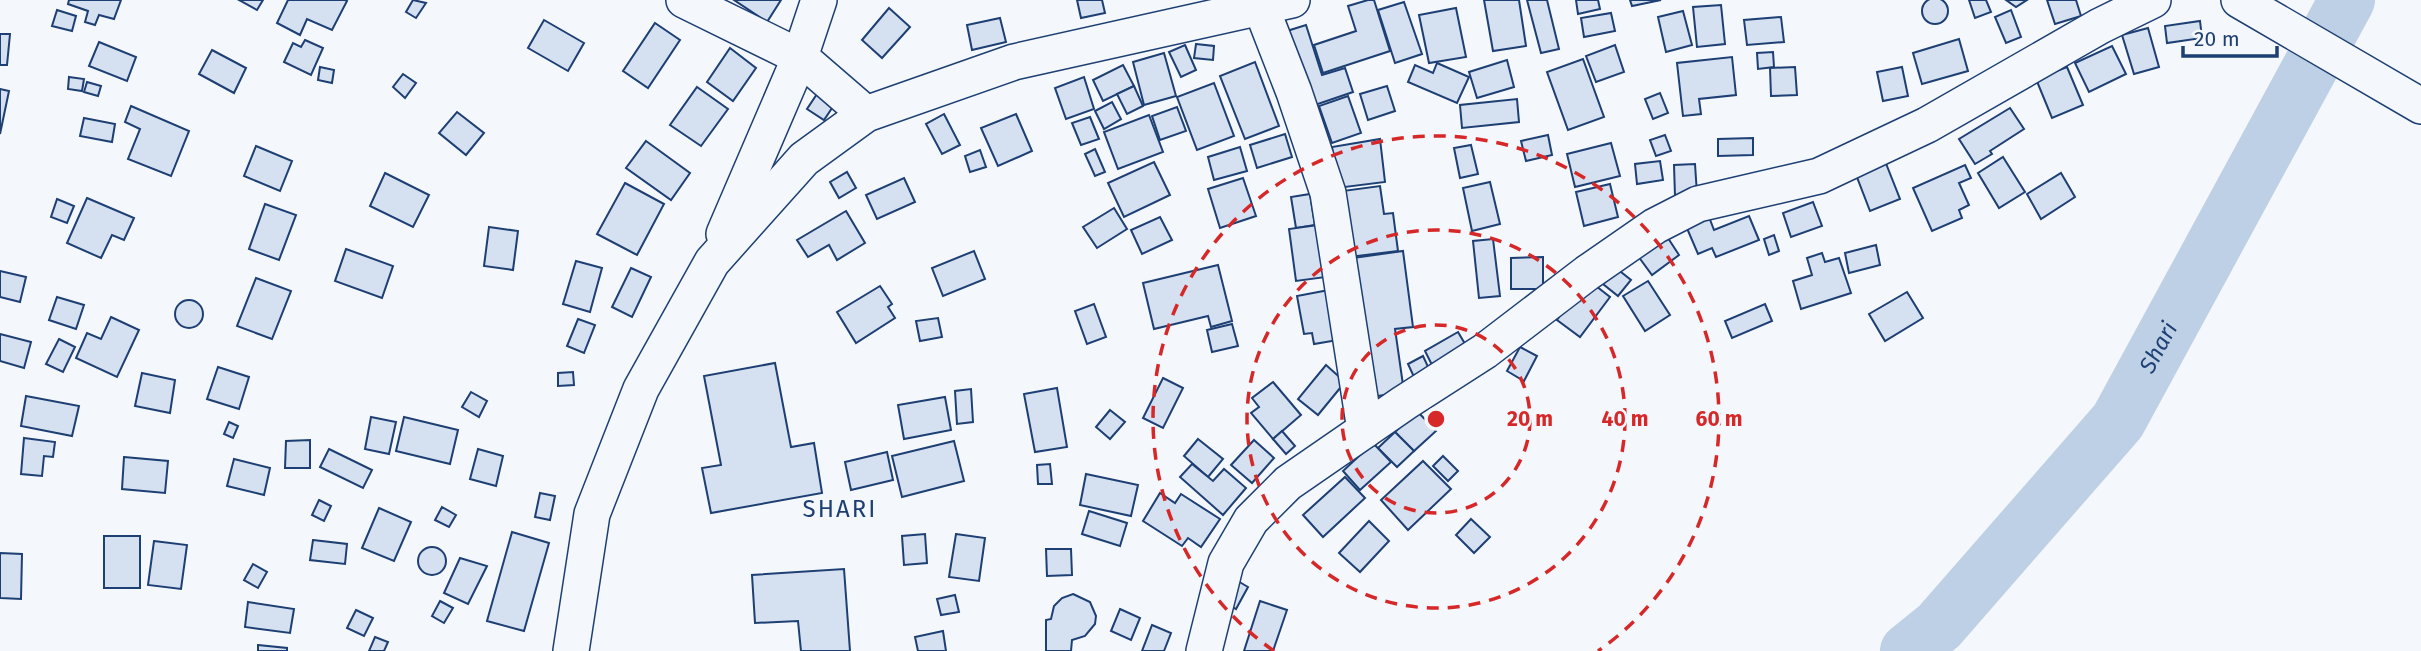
<svg xmlns="http://www.w3.org/2000/svg" width="2421" height="651" font-family="'Fira Sans',sans-serif">
<rect width="100%" height="100%" fill="#f4f7fb"/>
<g fill="none" stroke-linecap="round" stroke-linejoin="round">
<path stroke="#bed0e5" stroke-width="56" id="s1" d="M1908 651 1939 626 2118 421 2347 0"/>
</g>
<g fill="#d5e0f0" stroke="#1d3f73" stroke-width="2">
<circle cx="1935" cy="11" r="13"/>
<polygon points="69,0 121,0 114,19 99,15 95,25 85,22 88,11 68,4"/>
<polygon points="239,0 263,0 257,10"/>
<polygon points="288,0 345,0 347,1 332,30 307,19 300,35 277,23"/>
<polygon points="413,0 426,3 416,18 406,12"/>
<polygon points="734,0 781,0 767,22"/>
<polygon points="1077,0 1102,0 1105,13 1081,18"/>
<polygon points="1368,0 1374,0 1390,51 1323,73 1314,45 1356,31 1348,6"/>
<polygon points="1484,0 1519,0 1526,46 1493,51"/>
<polygon points="1527,0 1547,0 1559,49 1541,53"/>
<polygon points="1576,0 1598,0 1600,9 1578,14"/>
<polygon points="1630,0 1661,0 1632,6"/>
<polygon points="1969,0 1986,0 1991,12 1975,18"/>
<polygon points="2006,0 2027,0 2016,7"/>
<polygon points="2047,0 2076,0 2081,16 2055,24"/>
<polygon points="1404,2 1422,54 1395,63 1378,10"/>
<polygon points="1721,5 1725,44 1697,47 1693,7"/>
<polygon points="889,8 910,27 882,58 862,40"/>
<polygon points="1456,8 1466,57 1429,63 1419,15"/>
<polygon points="57,10 76,16 72,31 52,26"/>
<polygon points="2011,10 2021,37 2006,43 1995,17"/>
<polygon points="1683,11 1692,45 1666,52 1658,17"/>
<polygon points="1611,13 1615,31 1584,37 1581,18"/>
<polygon points="1781,17 1784,42 1747,45 1744,20"/>
<polygon points="1000,18 1006,42 972,50 967,25"/>
<polygon points="544,20 584,43 568,71 528,48"/>
<polygon points="2200,21 2202,38 2167,43 2165,26"/>
<polygon points="655,23 680,40 648,88 623,71"/>
<polygon points="1306,25 1322,75 1345,68 1353,92 1312,106 1287,31"/>
<polygon points="2148,28 2159,67 2134,74 2122,35"/>
<polygon points="0,34 10,34 7,65 0,65"/>
<polygon points="1959,39 1968,71 1922,84 1913,53"/>
<polygon points="305,40 323,48 311,75 284,62 293,43 301,47"/>
<polygon points="99,42 136,57 127,81 89,66"/>
<polygon points="1196,44 1214,46 1213,60 1194,58"/>
<polygon points="1185,45 1196,70 1181,77 1169,52"/>
<polygon points="1615,45 1624,72 1596,82 1586,56"/>
<polygon points="2112,46 2126,74 2089,92 2075,63"/>
<polygon points="730,48 756,68 733,101 707,82"/>
<polygon points="212,50 246,68 234,93 199,74"/>
<polygon points="1773,52 1774,67 1758,69 1757,53"/>
<polygon points="1164,53 1176,96 1144,105 1133,62"/>
<polygon points="1732,57 1736,95 1699,99 1701,114 1683,116 1677,63"/>
<polygon points="1583,59 1604,117 1568,130 1547,72"/>
<polygon points="1507,60 1514,87 1477,98 1469,72"/>
<polygon points="1255,62 1279,126 1245,139 1220,76"/>
<polygon points="1437,63 1469,77 1457,103 1408,82 1415,65 1433,73"/>
<polygon points="1123,65 1134,86 1103,101 1093,80"/>
<polygon points="320,67 334,70 332,83 318,80"/>
<polygon points="1795,67 1797,95 1771,96 1770,68"/>
<polygon points="1902,67 1908,96 1883,101 1877,72"/>
<polygon points="2067,67 2083,105 2052,118 2036,79"/>
<polygon points="403,74 416,83 405,98 393,87"/>
<polygon points="69,77 84,79 82,91 68,89"/>
<polygon points="1084,77 1094,109 1066,119 1055,88"/>
<polygon points="87,82 101,86 98,96 84,92"/>
<polygon points="1214,83 1234,136 1197,150 1177,97"/>
<polygon points="823,85 840,96 824,120 807,109"/>
<polygon points="1134,86 1143,106 1127,114 1117,94"/>
<polygon points="1387,86 1395,111 1368,120 1360,94"/>
<polygon points="697,87 728,109 701,146 670,125"/>
<polygon points="0,89 9,91 0,134"/>
<polygon points="1660,93 1668,113 1653,119 1645,99"/>
<polygon points="1348,96 1361,133 1332,143 1319,106"/>
<polygon points="1517,99 1519,122 1462,128 1460,105"/>
<polygon points="1112,102 1121,119 1104,129 1095,111"/>
<polygon points="131,106 189,131 171,176 128,159 140,129 125,122"/>
<polygon points="1177,107 1186,131 1160,140 1152,116"/>
<polygon points="2010,108 2024,129 1990,151 1992,154 1975,164 1959,139"/>
<polygon points="457,112 484,133 466,155 439,133"/>
<polygon points="944,114 960,145 942,154 926,124"/>
<polygon points="1016,114 1032,151 998,166 981,128"/>
<polygon points="1149,115 1163,152 1118,169 1104,132"/>
<polygon points="1090,117 1099,139 1081,145 1072,123"/>
<polygon points="84,118 115,124 112,142 80,136"/>
<polygon points="1285,134 1292,157 1257,168 1250,145"/>
<polygon points="1548,135 1552,155 1526,161 1521,141"/>
<polygon points="1665,135 1671,151 1656,156 1650,140"/>
<polygon points="1753,138 1753,155 1718,156 1718,139"/>
<polygon points="1380,139 1385,182 1337,188 1332,147"/>
<polygon points="646,141 690,173 671,200 626,168"/>
<polygon points="1611,143 1620,176 1575,187 1567,154"/>
<polygon points="1471,145 1478,174 1460,178 1454,148"/>
<polygon points="256,146 292,161 280,191 244,176"/>
<polygon points="1240,147 1247,171 1214,180 1208,157"/>
<polygon points="1095,149 1105,172 1095,176 1085,154"/>
<polygon points="980,150 986,167 970,172 965,156"/>
<polygon points="2003,157 2025,192 1999,208 1978,173"/>
<polygon points="1660,161 1663,180 1637,184 1635,164"/>
<polygon points="1885,161 1900,199 1870,211 1855,172"/>
<polygon points="1154,162 1170,195 1124,217 1108,183"/>
<polygon points="1695,164 1697,194 1675,196 1674,165"/>
<polygon points="1965,165 1971,178 1959,183 1969,205 1959,210 1962,218 1932,231 1913,188"/>
<polygon points="847,172 856,188 839,198 830,182"/>
<polygon points="385,173 429,195 413,227 370,206"/>
<polygon points="2061,173 2075,197 2041,219 2027,194"/>
<polygon points="904,178 915,202 877,219 866,195"/>
<polygon points="1243,178 1256,216 1220,228 1208,189"/>
<polygon points="1490,182 1500,224 1472,231 1463,188"/>
<polygon points="625,183 664,204 637,255 597,234"/>
<polygon points="1610,184 1618,217 1584,226 1576,192"/>
<polygon points="1380,186 1384,214 1393,213 1398,251 1341,258 1335,192"/>
<polygon points="1310,194 1315,225 1296,228 1291,197"/>
<polygon points="87,198 134,218 124,240 112,235 101,258 67,243"/>
<polygon points="57,199 74,206 67,223 51,217"/>
<polygon points="1813,202 1822,226 1791,237 1783,213"/>
<polygon points="265,204 296,215 279,260 249,249"/>
<polygon points="1114,208 1127,229 1097,248 1083,227"/>
<polygon points="846,211 865,243 837,260 829,245 808,257 797,240"/>
<polygon points="1749,216 1759,240 1716,257 1712,248 1698,254 1686,226 1709,217 1714,230"/>
<polygon points="1160,217 1172,240 1142,254 1131,230"/>
<polygon points="1318,225 1326,277 1296,281 1289,229"/>
<polygon points="489,227 518,231 513,270 484,266"/>
<polygon points="1666,235 1679,255 1652,275 1638,256"/>
<polygon points="1774,235 1779,251 1769,255 1764,239"/>
<polygon points="1493,239 1500,296 1479,298 1473,241"/>
<polygon points="1876,245 1880,265 1849,273 1845,253"/>
<polygon points="346,249 393,266 382,298 335,281"/>
<polygon points="974,251 985,279 943,296 932,268"/>
<polygon points="1403,251 1413,327 1395,329 1404,392 1371,397 1346,259"/>
<polygon points="1822,253 1825,262 1839,258 1851,293 1801,309 1793,281 1812,275 1807,258"/>
<polygon points="1543,257 1543,289 1511,289 1511,258"/>
<polygon points="576,261 602,268 590,312 563,304"/>
<polygon points="1218,265 1232,321 1211,327 1208,316 1154,329 1143,283"/>
<polygon points="631,268 651,277 632,317 612,307"/>
<polygon points="1616,268 1631,280 1618,296 1603,284"/>
<polygon points="0,271 26,277 20,302 0,297"/>
<polygon points="256,278 291,291 272,339 237,326"/>
<polygon points="1587,279 1610,297 1580,337 1557,320"/>
<polygon points="1648,281 1670,315 1645,331 1623,296"/>
<polygon points="880,286 892,304 888,307 895,318 856,343 837,312"/>
<polygon points="1329,290 1338,340 1314,344 1312,333 1304,334 1297,296"/>
<polygon points="1907,292 1923,318 1885,341 1869,314"/>
<polygon points="57,297 84,305 76,329 49,320"/>
<circle cx="189" cy="314" r="14"/>
<polygon points="1094,304 1106,337 1087,344 1075,311"/>
<polygon points="1765,304 1772,321 1732,338 1725,321"/>
<polygon points="111,317 139,330 117,377 76,358 87,333 101,339"/>
<polygon points="938,318 942,337 920,341 916,321"/>
<polygon points="578,319 595,325 584,353 567,346"/>
<polygon points="1232,324 1238,346 1212,352 1207,330"/>
<polygon points="1458,332 1468,349 1434,369 1425,351"/>
<polygon points="0,334 31,342 24,368 0,361"/>
<polygon points="59,339 75,347 63,372 46,364"/>
<polygon points="1520,347 1537,356 1524,381 1507,371"/>
<polygon points="1423,356 1430,371 1415,379 1408,364"/>
<polygon points="775,363 791,447 814,443 822,493 711,513 702,468 721,465 704,376"/>
<polygon points="1326,365 1345,382 1318,415 1298,399"/>
<polygon points="218,367 249,377 239,409 207,399"/>
<polygon points="573,372 574,385 558,386 558,373"/>
<polygon points="142,373 175,380 170,413 135,406"/>
<polygon points="1163,378 1183,388 1163,428 1143,418"/>
<polygon points="1273,382 1301,415 1273,439 1251,413 1259,407 1252,398"/>
<polygon points="1057,388 1067,447 1035,452 1024,394"/>
<polygon points="971,389 973,422 957,424 955,391"/>
<polygon points="471,392 487,401 479,417 462,407"/>
<polygon points="26,396 79,406 72,436 21,426"/>
<polygon points="945,397 951,430 904,439 898,405"/>
<polygon points="1110,410 1125,422 1110,439 1096,427"/>
<polygon points="1417,411 1436,431 1414,451 1395,432"/>
<polygon points="371,417 396,422 389,454 365,449"/>
<polygon points="404,417 458,430 450,464 396,451"/>
<polygon points="229,422 238,426 233,438 224,434"/>
<polygon points="1282,431 1295,446 1286,454 1273,439"/>
<polygon points="1395,432 1414,451 1397,467 1378,448"/>
<polygon points="24,438 55,442 53,457 44,456 42,476 21,474"/>
<polygon points="1198,439 1223,459 1208,477 1184,456"/>
<polygon points="310,440 310,468 285,468 286,441"/>
<polygon points="1254,440 1274,458 1252,483 1231,465"/>
<polygon points="954,441 964,481 902,497 892,456"/>
<polygon points="1373,443 1391,462 1360,490 1343,471"/>
<polygon points="329,449 372,470 363,488 320,467"/>
<polygon points="478,449 503,456 496,486 470,479"/>
<polygon points="887,452 893,480 851,490 845,462"/>
<polygon points="1443,456 1458,471 1448,481 1433,466"/>
<polygon points="124,457 168,461 165,493 122,489"/>
<polygon points="234,459 270,468 264,495 227,486"/>
<polygon points="1423,461 1451,489 1408,530 1381,500"/>
<polygon points="1050,464 1052,484 1038,484 1037,465"/>
<polygon points="1192,464 1213,481 1224,469 1246,488 1223,515 1180,477"/>
<polygon points="1086,474 1138,485 1131,516 1080,505"/>
<polygon points="1345,477 1365,498 1323,537 1303,515"/>
<polygon points="540,493 555,496 550,520 535,517"/>
<polygon points="1160,493 1175,503 1181,494 1220,519 1201,547 1188,538 1182,546 1143,521"/>
<polygon points="319,500 331,506 324,521 312,515"/>
<polygon points="442,507 456,515 449,527 435,520"/>
<polygon points="379,508 411,522 394,561 362,548"/>
<polygon points="1089,511 1127,523 1120,546 1082,534"/>
<polygon points="1471,519 1490,537 1474,553 1456,535"/>
<polygon points="1369,521 1389,541 1360,572 1339,553"/>
<polygon points="512,532 549,543 524,631 487,621"/>
<polygon points="925,534 927,563 904,565 902,536"/>
<polygon points="956,534 985,538 979,581 949,577"/>
<rect x="104" y="536" width="36" height="52"/>
<polygon points="313,540 347,544 345,564 310,560"/>
<polygon points="154,541 187,545 181,589 148,585"/>
<circle cx="432" cy="561" r="14"/>
<polygon points="1046,549 1071,549 1072,575 1047,576"/>
<polygon points="0,553 22,554 21,599 0,598"/>
<polygon points="460,558 487,566 468,604 444,593"/>
<polygon points="253,564 267,572 258,588 244,580"/>
<polygon points="844,569 850,651 801,651 798,621 755,623 752,575"/>
<polygon points="1231,577 1248,587 1236,609 1219,599"/>
<polygon points="1073,594 1090,602 1096,616 1095,624 1085,636 1072,640 1071,651 1046,651 1046,620 1051,619 1054,606 1062,598"/>
<polygon points="955,595 959,612 941,615 937,599"/>
<polygon points="440,601 453,608 444,623 432,616"/>
<polygon points="1260,601 1287,610 1273,651 1244,651"/>
<polygon points="248,602 294,609 290,633 245,627"/>
<polygon points="1120,609 1140,618 1131,640 1111,631"/>
<polygon points="356,610 373,618 364,636 347,628"/>
<polygon points="1152,625 1171,633 1164,651 1142,651"/>
<polygon points="943,631 946,651 918,651 915,637"/>
<polygon points="375,637 388,642 384,651 369,651"/>
<polygon points="258,645 287,648 287,651 258,651"/>
</g>
<g fill="none" stroke-linecap="round" stroke-linejoin="round">
<g stroke="#1d3f73" stroke-width="38">
<g id="minor">
<polyline points="684,0 800,57 724,234"/>
<polyline points="819,0 800,57 866,114"/>
<polyline points="2239,0 2421,106"/>
<polyline points="1261,7 1294,92 1328,193 1365,430"/>
<polyline points="571,651 592,514 641,389 712,262 804,159 866,114 1014,62 1292,0"/>
<polyline points="1204,651 1226,563 1251,520 1288,483 1404,403 1485,351 1587,273 1655,226 1698,204 1819,176 1927,125 2100,26 2153,0"/>
</g>
</g>
<use href="#minor" stroke="#f4f7fb" stroke-width="35"/>
</g>
<g fill="none" stroke="#d62828" stroke-width="3.5" stroke-dasharray="12 9">
<circle cx="1436" cy="419" r="94"/>
<circle cx="1436" cy="419" r="189"/>
<path d="M1274 651A283 283 0 1 1 1598 651"/>
</g>
<g text-anchor="middle" dominant-baseline="central" stroke-width="5" stroke-linejoin="round" paint-order="stroke">
<g font-size="23" font-style="italic" fill="#1d3f73" stroke="#f4f7fb">
<text stroke="none"><textPath href="#s1" startOffset="396">Shari</textPath></text>
</g>
<g font-size="24" letter-spacing="2" fill="#1d3f73" stroke="#f4f7fb">
<text x="840" y="509">SHARI</text>
</g>
</g>
<circle cx="1436" cy="419" r="10" fill="#d62828" stroke="#f4f7fb" stroke-width="3.5"/>
<g font-size="21" text-anchor="middle" font-weight="bold" fill="#d62828" stroke="#f4f7fb" stroke-width="5" stroke-linejoin="round" paint-order="stroke">
<text x="1530" y="426">20 m</text>
<text x="1625" y="426">40 m</text>
<text x="1719" y="426">60 m</text>
</g>
<path d="M2183 46v10h94v-10" fill="none" stroke="#1d3f73" stroke-width="3.5"/>
<text x="2194" y="46" font-size="21" fill="#1d3f73" stroke="#f4f7fb" stroke-width="5" paint-order="stroke">20 m</text>
</svg>
